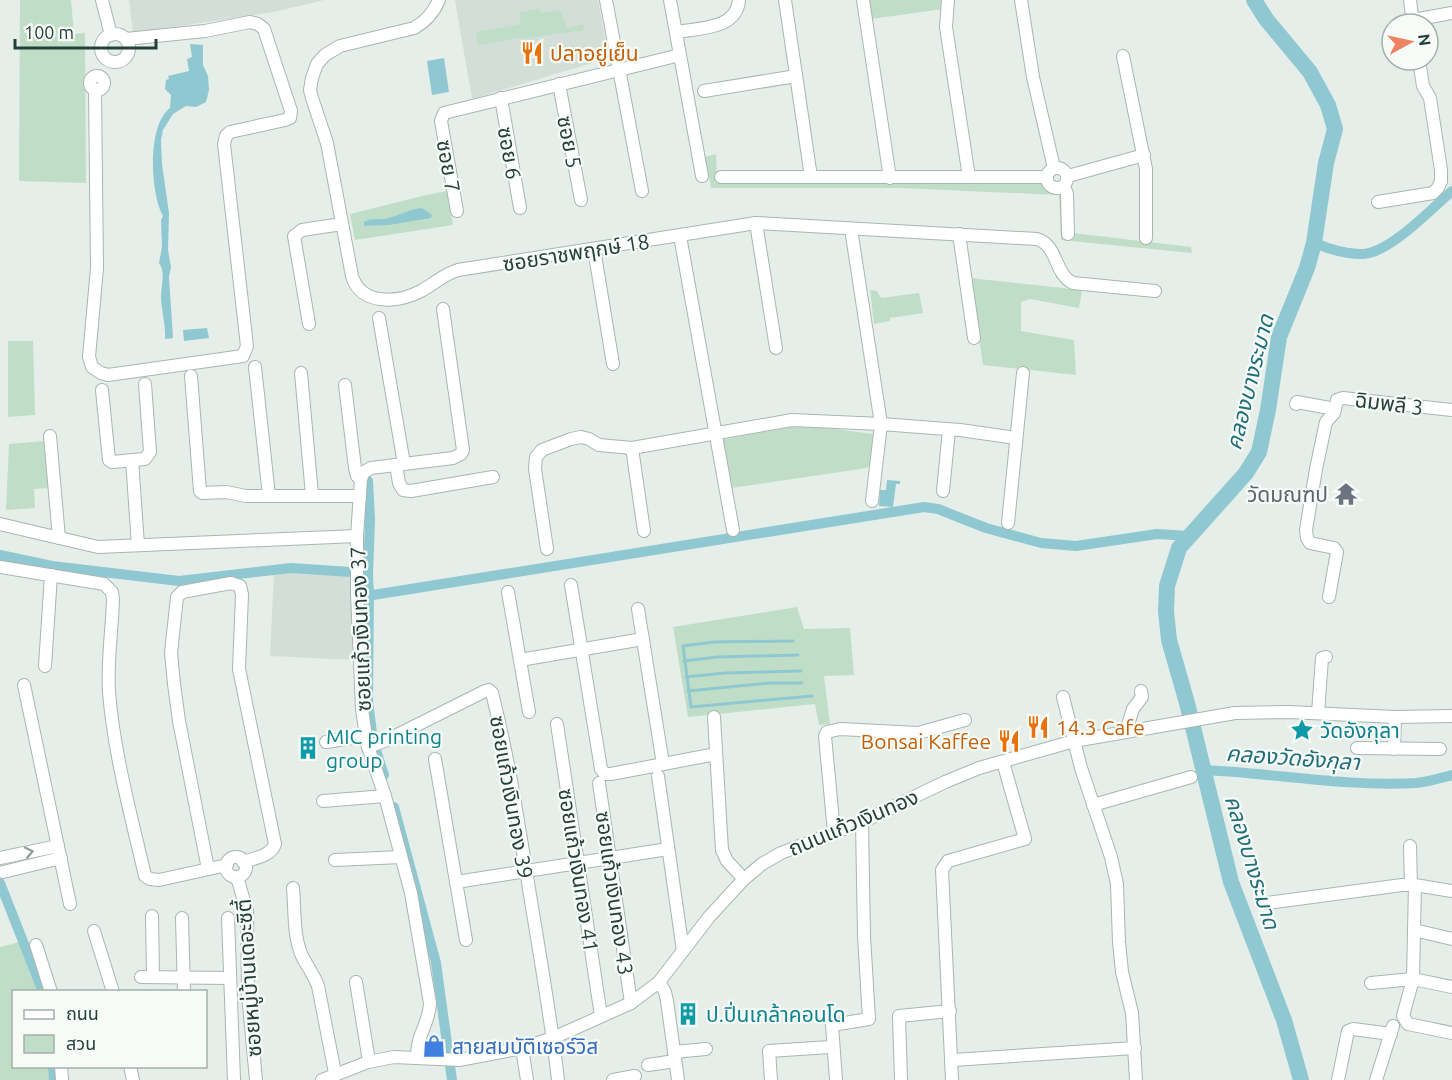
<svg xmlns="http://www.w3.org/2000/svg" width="1452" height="1080" font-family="Ubuntu,'Noto Sans Thai',sans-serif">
<rect width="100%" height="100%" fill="#e6eeea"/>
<g fill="#d4ded9">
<polygon points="129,0 324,0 274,12 133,33"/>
<polygon points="455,0 598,0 609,58 472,99"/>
<polygon points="274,572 354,575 355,660 270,656"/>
</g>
<g fill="#c0dec7">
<polygon points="20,0 71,0 74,34 85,33 86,183 19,181"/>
<polygon points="868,0 945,0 943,9 871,19"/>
<polygon points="540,8 541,13 557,10 561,12 567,28 583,24 584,30 523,39 522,37 478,46 476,32 520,24 520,12"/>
<polygon points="716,154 717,182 1044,181 1049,187 1064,194 1073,233 1191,247 1192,253 1061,240 1059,195 900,188 711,188 705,157"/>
<polygon points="447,191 453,225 355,240 350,214 422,196"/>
<polygon points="970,278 1082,290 1079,308 1030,299 1021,302 1021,331 1074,340 1076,375 983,365"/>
<polygon points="870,290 877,291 881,298 919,293 923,313 890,318 890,321 874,324"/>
<polygon points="8,341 33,341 35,415 8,417"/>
<polygon points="789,427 826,428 874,434 871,463 867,468 731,488 721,440"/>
<polygon points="45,441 50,488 34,489 35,508 6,510 9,444"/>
<polygon points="797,607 804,629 850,628 854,675 824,676 830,724 819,725 815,704 688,717 673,627"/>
<polygon points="20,942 39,991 14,992 14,1066 50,1067 51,1080 0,1080 0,947"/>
</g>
<g fill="#90c8d1">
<path d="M190 44 203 45V65L208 76 209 90 206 102 196 107 186 106 173 114 163 130 161 140 162 164 169 213 168 250 171 267 169 277 173 338 165 339C166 324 161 310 161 296 161 285 166 273 159 263L162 247 161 220 163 216C150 193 147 125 170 108L171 95 165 89 166 80 169 79 168 76 189 71 187 59 192 57Z"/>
<polygon points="444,58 449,92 432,95 427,61"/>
<path d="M422 208 432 215 431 218 389 225 364 226V222C371 218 376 220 384 219 397 217 408 209 422 208Z"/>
<polygon points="207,328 209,338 184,341 183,330"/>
<polygon points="887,480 900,481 900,484 896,484 893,507 879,506 880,490 886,490"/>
</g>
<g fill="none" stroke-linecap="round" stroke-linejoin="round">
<g stroke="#90c8d1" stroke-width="3">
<polyline points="793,641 714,642 683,646 691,707 812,696"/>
<polyline points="684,661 717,657 798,655"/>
<polyline points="686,677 725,673 801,671"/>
<polyline points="688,691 770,683 802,683"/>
</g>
<g stroke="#90c8d1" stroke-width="10">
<path d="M1314 243C1329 249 1346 255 1363 254 1390 253 1432 208 1452 191"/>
<polyline points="368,481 370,519 368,575"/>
<polyline points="0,555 52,566 179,581 291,568 351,572 368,575 369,594 373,595 924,507 938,509 986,528 1041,543 1076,546 1157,534 1189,536"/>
<polyline points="369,594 368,701 373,741 384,775"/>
<path d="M1203 770C1273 773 1346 787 1416 783 1428 782 1440 778 1452 775"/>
<polyline points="394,807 436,963 452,1080"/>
<polyline points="0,883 43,992"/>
<polyline points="53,1066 54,1080"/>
</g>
<polyline stroke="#90c8d1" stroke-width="16" points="1254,0 1266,19 1310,72 1328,105 1335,129 1326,163 1314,243 1307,268 1279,337 1268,410 1259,452 1246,473 1179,548 1167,586 1166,611 1169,640 1187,703 1231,882 1284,1020 1301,1080"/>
<g stroke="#a8b6b1" stroke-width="14">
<g id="minor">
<polyline points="102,0 111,35"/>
<path d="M439 0C434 12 425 22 414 28L340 46 325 55 317 64 312 78 310 90 312 98 327 143 352 276C361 306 398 303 421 291 434 284 444 274 458 270L756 223 1037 239C1058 245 1054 274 1073 283L1155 291"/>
<polyline points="606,0 642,191"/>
<polyline points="670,0 702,176"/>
<polyline points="785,0 811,177"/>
<polyline points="863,0 890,178"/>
<polyline points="948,0 946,27 969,177"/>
<polyline points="1021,0 1033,77 1054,168"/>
<polyline points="1410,0 1413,24"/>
<polyline points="1413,20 1452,13"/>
<path d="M677 32C700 28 737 29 739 0"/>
<circle cx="115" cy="48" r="14"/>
<polyline points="1123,56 1146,169 1146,238"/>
<circle cx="97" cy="83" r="7"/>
<polyline points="559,84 581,200"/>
<polyline points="95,89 97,268 89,357 92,367 101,373 108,375 243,356 247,346 224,144 226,136 230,132 285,120 290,118 291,111 264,29 258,24 250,22 205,31 126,39"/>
<polyline points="704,91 796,76"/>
<polyline points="501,98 520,208"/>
<circle cx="1057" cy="178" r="10"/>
<polyline points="1068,176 1144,155"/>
<polyline points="721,177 1047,177"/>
<polyline points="1064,186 1067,194 1068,234"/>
<polyline points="1378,202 1433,193 1438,188 1441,181 1441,170 1430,98 1423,86 1419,60"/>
<polyline points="457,211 441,121 444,113 680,55"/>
<polyline points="756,223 776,348"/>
<polyline points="851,229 881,424 872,501"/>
<polyline points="959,234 974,338"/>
<polyline points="680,236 733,530"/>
<polyline points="594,249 613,364"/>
<polyline points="379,318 404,464"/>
<polyline points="309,324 294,236 302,230 342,224"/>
<polyline points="255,367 269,496"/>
<polyline points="301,373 312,495"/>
<polyline points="191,376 200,491 202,493 226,492 246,496 360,496"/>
<polyline points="345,385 355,468 357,476 361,479"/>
<polyline points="102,390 109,460 112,462 145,459 150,452 145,384"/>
<polyline points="1296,404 1297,402 1335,409"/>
<polyline points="50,436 59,538"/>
<polyline points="632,448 644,531"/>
<polyline points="132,460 138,545"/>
<polyline points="396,465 399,483 403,490 411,491 493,477"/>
<polyline points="943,491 949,430"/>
<polyline points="1008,523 1023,373"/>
<polyline points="0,524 98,547 357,536"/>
<polyline points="547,549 535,469 536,457 542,450 571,439 581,437 589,439 599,445 632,448 792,420 881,424 960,430 1016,438"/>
<path d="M0 567 104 584 112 592 113 600C112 630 107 662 109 692 114 754 131 815 145 876L150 879 159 880 227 865"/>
<polyline points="571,585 601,769 605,774 611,774 716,754"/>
<polyline points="508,592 529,712"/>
<polyline points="1329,597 1337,552 1334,548 1310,543 1307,538 1306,530 1316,469 1326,422 1334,413 1337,400 1343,398 1452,410"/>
<polyline points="638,609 663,764"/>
<polyline points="520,660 643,639"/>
<polyline points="45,666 51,575"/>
<polyline points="24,685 70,904"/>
<polyline points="1063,697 1081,768 1111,857 1117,884 1119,942 1122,972 1132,1013 1136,1080"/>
<polyline points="1318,713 1322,658 1326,657"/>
<polyline points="714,717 722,850 727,861 744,879"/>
<polyline points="557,724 601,1016"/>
<polyline points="1126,731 1133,709 1142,697 1141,691"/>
<polyline points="326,742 366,736"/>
<path d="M368 747 387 740 485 691 489 690 492 693C509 759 519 827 530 895 540 956 551 1018 558 1080"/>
<polyline points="1357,748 1440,749"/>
<polyline points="1394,749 1395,717"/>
<polyline points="435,759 466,940"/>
<polyline points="658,776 683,951"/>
<polyline points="599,783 631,1003"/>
<polyline points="323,801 385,796"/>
<polyline points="1093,805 1191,777"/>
<polyline points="834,832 825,736 827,732 840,729 918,733 965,720"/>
<polyline points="1410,846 1411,885"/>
<circle cx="236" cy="867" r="10"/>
<polyline points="0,858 58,846"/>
<polyline points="335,860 401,857"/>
<path d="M208 869 179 721 174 684 171 653 177 597 182 592 231 583 240 586 242 594 239 669 275 844C271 856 255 858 243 862"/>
<polyline points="3,872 61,858"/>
<polyline points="237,877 247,911 248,994 256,1080"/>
<polyline points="456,882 668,849"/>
<polyline points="1415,885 1413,979 1403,1016 1408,1024 1452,1033"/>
<path d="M293 888C295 909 293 936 302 956 307 966 314 975 318 986L335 1073"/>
<polyline points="1267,903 1402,885 1415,885 1452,891"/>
<polyline points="152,916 153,976"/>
<polyline points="182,918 184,992"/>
<polyline points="228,918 234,1080"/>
<polyline points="1414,930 1452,939"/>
<polyline points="94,931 113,992"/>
<polyline points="36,945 51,992"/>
<polyline points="141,977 229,978"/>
<polyline points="356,982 369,1061"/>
<polyline points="659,982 665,992 667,1001 678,1080"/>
<polyline points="1371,983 1413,979 1452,987"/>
<polyline points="522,1048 527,1080"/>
<polyline points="674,1052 706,1049"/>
<path d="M417 1057C417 1033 429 1025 430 1003L411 893 385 796 367 744 362 709 357 593V536L361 479 364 472 371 468 453 458 461 454 463 450 443 309"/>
<polyline points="953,1060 1135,1048"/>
<polyline points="648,1065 675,1061"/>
<polyline points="61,1066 62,1080"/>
<polyline points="130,1066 133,1080"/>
<polyline points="322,1080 368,1062 394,1057 459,1060 522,1048 553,1038 631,1003 659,982 709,917 744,879 762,864 781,853 862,822 945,782 979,768 1074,741 1235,713 1289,712 1395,717 1452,716"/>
<polyline points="613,1080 635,1076"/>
<polyline points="771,1080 769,1051 830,1047 833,1045"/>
<polyline points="836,1080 832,1025 869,1019 864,936 862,822"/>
<polyline points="901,1080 899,1016 950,1011"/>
<polyline points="952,1080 942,870 948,861 1025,839 1003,762"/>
<polyline points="1338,1080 1348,1031 1353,1029 1391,1034"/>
<polyline points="1376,1080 1393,1026"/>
</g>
</g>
<use href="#minor" stroke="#fff" stroke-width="12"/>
</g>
<defs><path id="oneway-chevron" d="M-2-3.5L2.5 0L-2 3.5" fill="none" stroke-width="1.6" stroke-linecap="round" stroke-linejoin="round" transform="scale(1.5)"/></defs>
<use stroke="#92a09c" href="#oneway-chevron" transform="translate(29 852) rotate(-12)"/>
<defs>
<g id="restaurant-bare" transform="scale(1.8)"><path d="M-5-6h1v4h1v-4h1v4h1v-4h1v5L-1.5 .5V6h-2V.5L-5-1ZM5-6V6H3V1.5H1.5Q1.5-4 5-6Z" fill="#e8710a" stroke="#f7fbf8" stroke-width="2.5" paint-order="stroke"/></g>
<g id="temple-bare" transform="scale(1.8)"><path d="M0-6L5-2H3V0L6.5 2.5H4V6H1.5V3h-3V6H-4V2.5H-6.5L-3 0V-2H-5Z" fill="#6b7280" stroke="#f7fbf8" stroke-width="2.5" paint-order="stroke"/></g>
<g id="sight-bare" transform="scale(1.8)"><path d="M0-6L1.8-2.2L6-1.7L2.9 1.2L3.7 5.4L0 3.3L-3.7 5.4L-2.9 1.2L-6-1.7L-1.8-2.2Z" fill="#0f9aa8" stroke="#f7fbf8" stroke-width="2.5" paint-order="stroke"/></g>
<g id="building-bare" transform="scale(1.8)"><path d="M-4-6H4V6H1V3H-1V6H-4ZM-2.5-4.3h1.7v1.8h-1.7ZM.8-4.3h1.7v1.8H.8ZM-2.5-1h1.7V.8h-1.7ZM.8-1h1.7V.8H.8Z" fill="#0f9aa8" stroke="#f7fbf8" stroke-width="2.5" paint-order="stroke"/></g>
<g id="shop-bare" transform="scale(1.8)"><path d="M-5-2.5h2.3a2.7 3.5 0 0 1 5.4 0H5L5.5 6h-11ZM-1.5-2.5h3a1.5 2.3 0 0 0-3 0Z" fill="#3f7fe0" stroke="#f7fbf8" stroke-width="2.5" paint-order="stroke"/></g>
</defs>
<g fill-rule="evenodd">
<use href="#restaurant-bare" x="532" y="53"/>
<use href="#temple-bare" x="1346" y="494"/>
<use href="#restaurant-bare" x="1038" y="727"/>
<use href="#sight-bare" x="1302" y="730"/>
<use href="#restaurant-bare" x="1009" y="741"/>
<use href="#building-bare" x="308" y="748"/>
<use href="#building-bare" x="688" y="1014"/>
<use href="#shop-bare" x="434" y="1046"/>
</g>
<g text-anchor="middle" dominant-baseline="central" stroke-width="4.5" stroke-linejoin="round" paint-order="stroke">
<g font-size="21" fill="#c56008" stroke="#f7fbf8" text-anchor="start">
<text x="550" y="53">ปลาอยู่เย็น</text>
<text x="1056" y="727">14.3 Cafe</text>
<text x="991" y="741" text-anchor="end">Bonsai Kaffee</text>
</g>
<g font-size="21" fill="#254038" stroke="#f7fbf8">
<text transform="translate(570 142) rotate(79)">ซอย 5</text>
<text transform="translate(510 153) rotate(80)">ซอย 6</text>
<text transform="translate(449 166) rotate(80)">ซอย 7</text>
<text transform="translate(576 252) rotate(-9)">ซอยราชพฤกษ์ 18</text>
<text transform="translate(1389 403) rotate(7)">ฉิมพลี 3</text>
<text transform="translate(360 629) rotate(-92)">ซอยแก้วเงินทอง 37</text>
<text transform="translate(512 797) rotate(80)">ซอยแก้วเงินทอง 39</text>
<text transform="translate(853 822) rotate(-23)">ถนนแก้วเงินทอง</text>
<text transform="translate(579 870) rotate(81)">ซอยแก้วเงินทอง 41</text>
<text transform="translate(615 893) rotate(82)">ซอยแก้วเงินทอง 43</text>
<text transform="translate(248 978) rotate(-94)">ซอยหมู่บ้านเดอะซิตี้</text>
</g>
<g font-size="21" fill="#5b616d" stroke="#f7fbf8" text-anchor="end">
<text x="1328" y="494">วัดมณฑป</text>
</g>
<g font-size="21" fill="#0d838f" stroke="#f7fbf8" text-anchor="start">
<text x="1320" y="730">วัดอังกุลา</text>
<text x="326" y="736">MIC printing<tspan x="326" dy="24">group</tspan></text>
<text x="706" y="1014">ป.ปิ่นเกล้าคอนโด</text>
</g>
<g font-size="21" fill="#366cbe" stroke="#f7fbf8" text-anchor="start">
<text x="452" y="1046">สายสมบัติเซอร์วิส</text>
</g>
<g font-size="22" font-style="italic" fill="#206e7b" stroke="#f7fbf8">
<text transform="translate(1249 382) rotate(-76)">คลองบางระมาด</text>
<text transform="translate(1293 757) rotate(4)">คลองวัดอังกุลา</text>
<text transform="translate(1253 862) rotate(73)">คลองบางระมาด</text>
</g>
</g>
<rect x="12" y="990" width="195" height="78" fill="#f7fbf8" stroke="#a3b0ab" stroke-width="1.5"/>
<rect x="24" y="1010" width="30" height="9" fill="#ffffff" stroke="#a3b0ab" stroke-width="1.5"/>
<text x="66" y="1020" font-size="18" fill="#254038">ถนน</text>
<rect x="24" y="1035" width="30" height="18" fill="#c0dec7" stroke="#a3b0ab" stroke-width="1.5"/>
<text x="66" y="1050" font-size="18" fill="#254038">สวน</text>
<g transform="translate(1410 42) rotate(82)"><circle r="28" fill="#f7fbf8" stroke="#a3b0ab" stroke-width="1.5"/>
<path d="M0-4.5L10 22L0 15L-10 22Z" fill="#ee8364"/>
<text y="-9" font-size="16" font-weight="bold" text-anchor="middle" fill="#254038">N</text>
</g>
<path d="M15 39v9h141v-9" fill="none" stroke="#254038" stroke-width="3"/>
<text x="24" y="39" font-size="18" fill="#254038" stroke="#f7fbf8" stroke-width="4.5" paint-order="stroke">100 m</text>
</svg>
